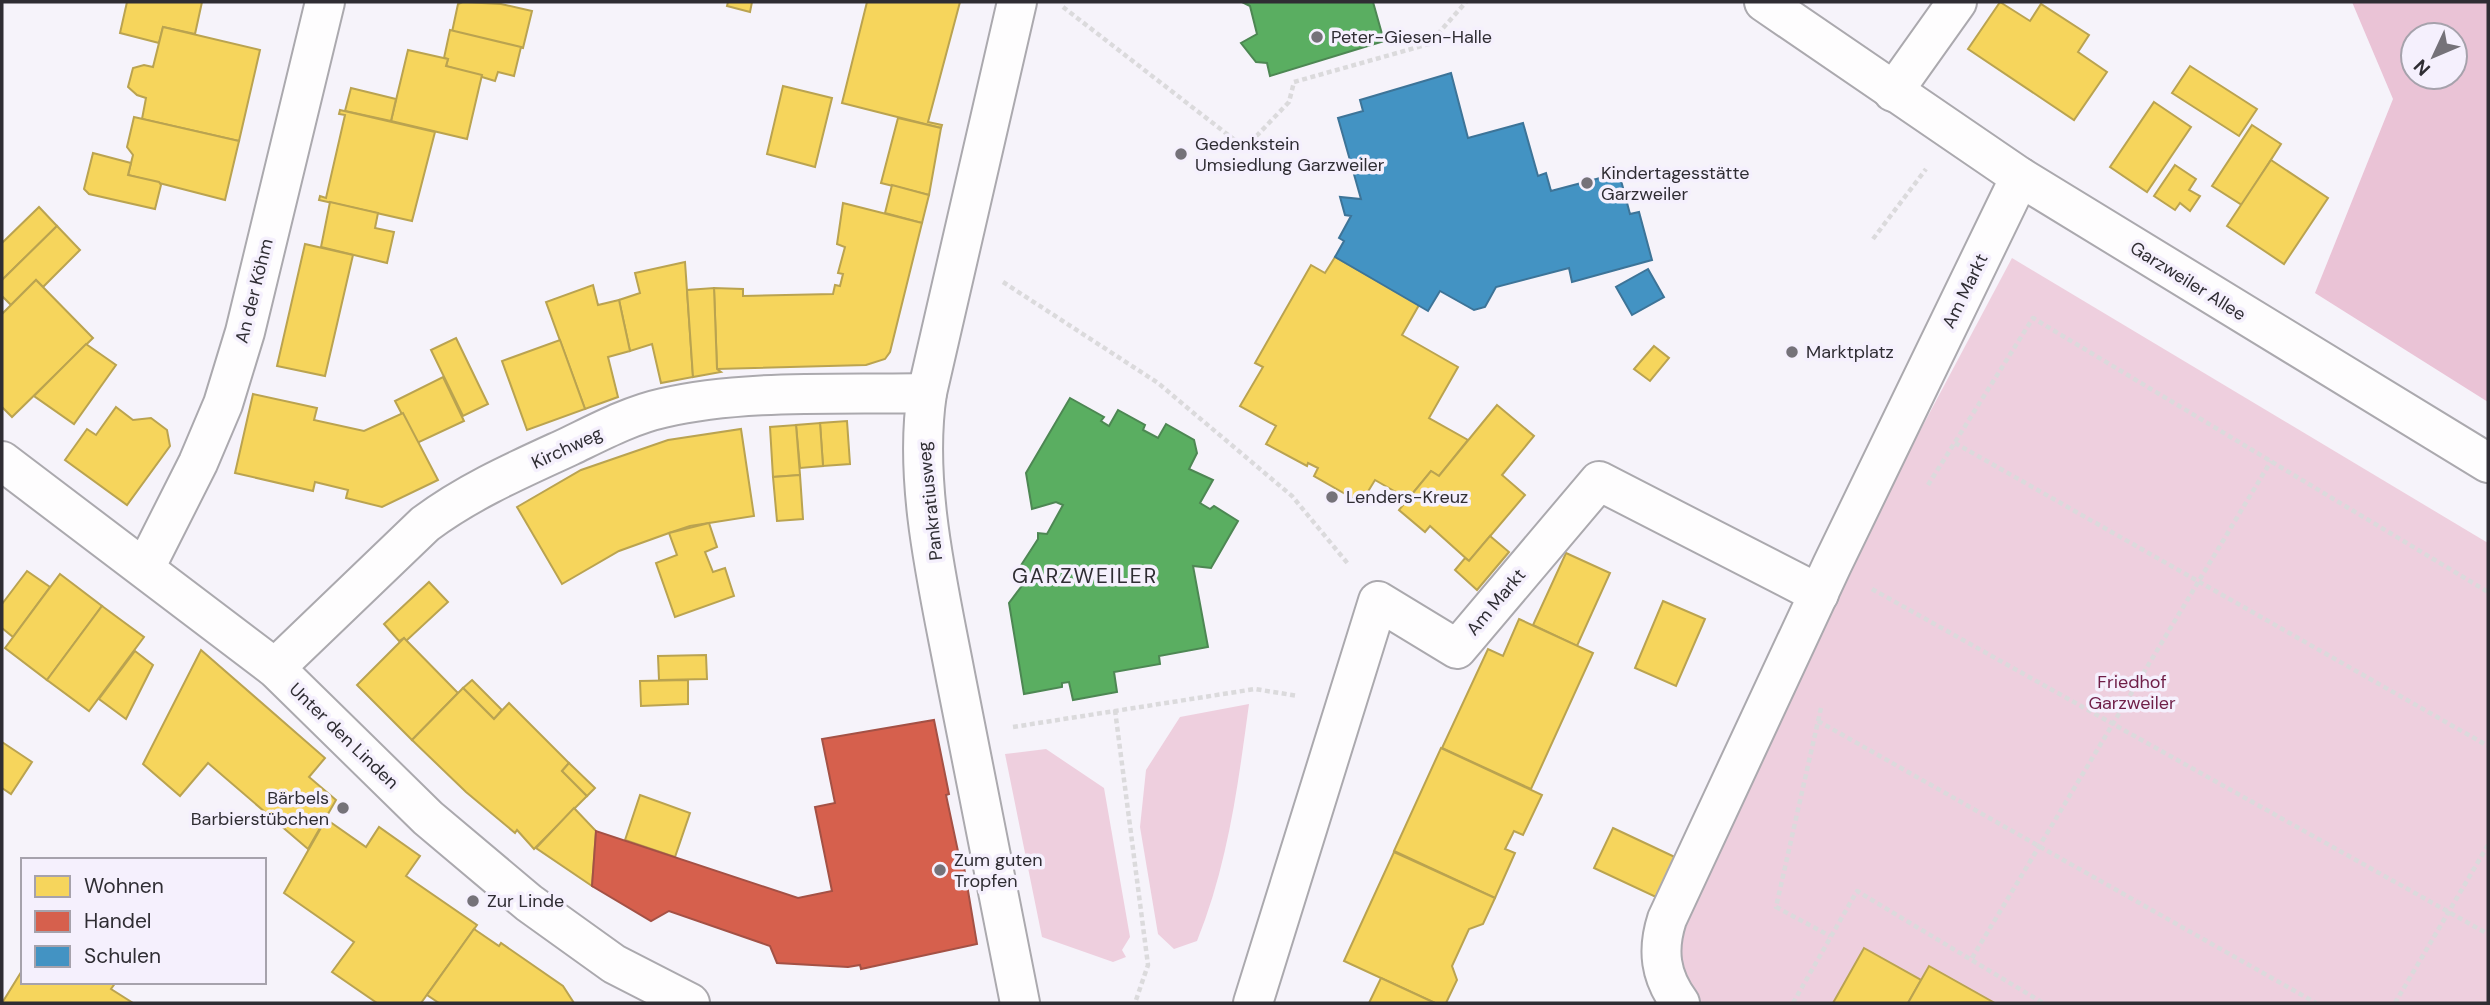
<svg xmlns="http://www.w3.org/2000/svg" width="2490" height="1005" font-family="'DM Sans',sans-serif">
<rect width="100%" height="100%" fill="#f6f3fa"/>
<g fill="#eecfde">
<polygon points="2012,258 2488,543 2488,1003 1696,1003 1680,983 1671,928 1830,600"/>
<path d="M1249 704C1238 785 1228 864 1197 941L1174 949 1158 934 1140 827 1146 770 1180 717Z"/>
<polygon points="1046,749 1104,788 1130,937 1122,950 1126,957 1113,962 1042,937 1005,754"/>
</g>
<path fill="#eac3d6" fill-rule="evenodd" d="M2352 2H2488V402L2315 293 2393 99ZM2413 35H2455V77H2413Z"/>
<g fill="#f6d55c" stroke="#baa350" stroke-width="2">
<polygon points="127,2 202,2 195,34 163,27 159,43 120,33"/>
<polygon points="463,2 501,4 532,11 523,48 452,32 458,4"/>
<polygon points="728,2 752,2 750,12 727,6"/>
<polygon points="867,2 960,2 928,122 942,125 941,128 842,103"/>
<polygon points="2000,2 2030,21 2041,4 2089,35 2078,52 2107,72 2074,120 1968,49"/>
<polygon points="163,27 260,50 239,141 142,119 146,98 137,95 128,87 133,68 144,65 153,67"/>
<polygon points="450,30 521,47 514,76 498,72 495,81 446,66 448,59 444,58"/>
<polygon points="408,50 448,59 446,66 482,75 467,139 391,121"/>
<polygon points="2190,66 2257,109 2239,136 2172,93"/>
<polygon points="783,86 832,98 815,167 767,154"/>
<polygon points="351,88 396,99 391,121 345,111"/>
<polygon points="2154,102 2191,127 2147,192 2110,167"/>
<polygon points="340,110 435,132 412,221 319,200 320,196 326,198 345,115 339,114"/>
<polygon points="134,117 239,141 225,200 128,175 133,155 127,147"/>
<polygon points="898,118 941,128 929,195 881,183"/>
<polygon points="2252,125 2281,144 2242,205 2212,186"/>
<polygon points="93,153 131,163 128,175 159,182 161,185 155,209 89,194 84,189"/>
<polygon points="2271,160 2328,198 2284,264 2227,226"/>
<polygon points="2175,165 2196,179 2189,190 2200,196 2190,211 2180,203 2175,210 2154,196"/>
<polygon points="892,185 929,195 922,223 885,213"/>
<polygon points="330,202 378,213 375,228 394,232 387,263 321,247"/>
<polygon points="843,203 922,223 890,352 885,359 866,365 717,369 714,288 743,289 743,296 833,294 835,285 840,286 843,274 838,273 845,247 837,244"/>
<polygon points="39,207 57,226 2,280 2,243"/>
<polygon points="57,226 80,250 43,287 36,280 11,305 2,296 2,280"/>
<polygon points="305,244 353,255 325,376 277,366"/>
<polygon points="1335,257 1419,305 1402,335 1458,367 1429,418 1468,440 1439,476 1431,471 1408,499 1375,480 1361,503 1314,476 1318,468 1308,463 1307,466 1266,444 1276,426 1240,406 1263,367 1255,363 1311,265 1325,273"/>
<polygon points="685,262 693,377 661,383 652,344 630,351 619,300 640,293 635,273"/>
<polygon points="36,280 93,338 12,417 2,407 2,314"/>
<polygon points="593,285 598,305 619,300 630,351 608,357 618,397 585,409 546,302"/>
<polygon points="714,288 717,369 721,372 693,377 687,290"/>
<polygon points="456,338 488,404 463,416 431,350"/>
<polygon points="560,340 585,409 527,430 502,361"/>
<polygon points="86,344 116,365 74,424 34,396"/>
<polygon points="1654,346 1669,358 1650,381 1634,369"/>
<polygon points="443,377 464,421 417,443 395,401"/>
<polygon points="253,394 317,408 314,420 364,431 403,413 438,480 382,507 346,498 348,490 315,482 313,491 235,473"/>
<polygon points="1497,405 1534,436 1502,475 1525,495 1469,561 1430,526 1425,532 1399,510 1431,471 1439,476"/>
<polygon points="116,407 133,420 151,418 167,430 170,446 127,505 65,460 87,429 96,435"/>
<polygon points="847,421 850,464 823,466 820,423"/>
<polygon points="820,423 823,466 800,468 796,425"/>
<polygon points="796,425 800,475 773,477 770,427"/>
<polygon points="741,429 754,516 690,526 669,533 619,551 562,584 517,507 581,470 668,440"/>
<polygon points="800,475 803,519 777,521 773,477"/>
<polygon points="709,523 717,547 705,552 713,572 725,568 734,596 675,617 656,563 677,555 669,533"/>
<polygon points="1490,536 1509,552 1477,590 1455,570 1465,558 1469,561"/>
<polygon points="1566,553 1610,573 1577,646 1533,625"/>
<polygon points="27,571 50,587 13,637 2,628 2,604"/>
<polygon points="60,574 102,606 47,680 5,648"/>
<polygon points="429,582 448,602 406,641 404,638 399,641 384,624"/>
<polygon points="1663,601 1705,619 1676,686 1635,668"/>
<polygon points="102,606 144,637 89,711 47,680"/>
<polygon points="1519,619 1593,653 1531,789 1442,748 1488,649 1503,656"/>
<polygon points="404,638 458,693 412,740 357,685"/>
<polygon points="201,650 325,758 309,777 336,800 308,849 208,763 180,796 143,764"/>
<polygon points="135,651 153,665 126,719 99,699"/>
<polygon points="706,655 707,679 659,680 658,656"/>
<polygon points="472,680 502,710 494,719 463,688"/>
<polygon points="688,680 688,704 641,706 640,681"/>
<polygon points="463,688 494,719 509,703 569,763 562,771 587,796 534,849 517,830 515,833 466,792 412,740"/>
<polygon points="2,742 32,762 11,794 2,788"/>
<polygon points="1441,748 1542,795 1523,835 1514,831 1505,849 1515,853 1495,898 1394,851"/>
<polygon points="569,763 595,788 587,796 562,771"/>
<polygon points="640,795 690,813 675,857 625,840"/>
<polygon points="574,808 596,831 592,886 536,848"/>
<polygon points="326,819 366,847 379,827 420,856 406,876 477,925 421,1003 377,1003 332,972 354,942 284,893"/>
<polygon points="1613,828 1677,858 1658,898 1594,868"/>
<polygon points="1394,852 1495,898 1483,924 1469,929 1452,966 1457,980 1446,1003 1435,1003 1344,961"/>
<polygon points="474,929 499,946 501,943 563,986 574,1003 439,1003 427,995"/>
<polygon points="1864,948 1921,980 1908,1003 1833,1003"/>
<polygon points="1929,966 1993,1002 1908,1003"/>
<polygon points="23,969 23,982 116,982 111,989 133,1003 2,1003"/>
<polygon points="1381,978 1435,1003 1369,1003"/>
</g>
<polygon fill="#d6604d" stroke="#a45145" stroke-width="2" points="934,720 949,794 946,795 959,856 962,855 977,944 861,969 860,965 848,967 777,963 770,946 669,911 651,921 592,886 596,831 798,898 832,891 815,807 835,803 822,739"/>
<g fill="#4393c3" stroke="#3d7498" stroke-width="2">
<polygon points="1451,73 1468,138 1523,123 1538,176 1546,173 1551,191 1619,173 1630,214 1639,212 1652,260 1572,282 1569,268 1496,287 1485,307 1474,310 1440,291 1428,311 1335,257 1344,241 1339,238 1351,216 1345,215 1340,197 1361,199 1338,118 1363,111 1360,100"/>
<polygon points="1648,269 1664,297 1632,315 1616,287"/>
</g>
<g fill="#5aae61" stroke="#4d8753" stroke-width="2">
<polygon points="1242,2 1373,2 1384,41 1270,76 1267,63 1256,62 1241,43 1257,34 1250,6"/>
<polygon points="1070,398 1104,417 1101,421 1109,426 1118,410 1145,425 1143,430 1158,438 1166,424 1194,440 1197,453 1189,469 1213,480 1200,503 1210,509 1214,506 1238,521 1211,568 1193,566 1208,647 1159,656 1160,664 1114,672 1117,692 1073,700 1069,682 1062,683 1062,687 1024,694 1009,603 1024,583 1013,577 1016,573 1038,539 1038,533 1047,534 1063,505 1056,502 1032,509 1026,473"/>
</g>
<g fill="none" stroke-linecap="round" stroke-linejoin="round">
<g stroke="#aba9ae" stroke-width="42">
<g id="minor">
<path d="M1017 2 927 393C913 484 939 589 956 679 977 787 999 895 1020 1003"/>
<polyline points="1764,2 2020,177 2488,463"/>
<polyline points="1893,92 1957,2"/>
<polyline points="2,461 275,668 428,818 529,903 614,964 690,1003"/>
<polyline points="145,568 198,463 223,404 245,332 325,2"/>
<path d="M275 668 425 524C469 491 520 469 570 446 599 432 631 415 663 408 744 389 844 395 927 393"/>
<polyline points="1253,1003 1378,601 1457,649 1599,481 1819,594"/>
<path d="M1680 1003C1660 976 1657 950 1667 919L1832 565 2020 177"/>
</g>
</g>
<g stroke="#dbdadc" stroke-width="4.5" stroke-dasharray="5 3.5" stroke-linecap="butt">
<polyline points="1063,7 1245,148 1289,102 1294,82 1429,44 1466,2"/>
<polyline points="1873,239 1926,169"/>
<polyline points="1003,282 1158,383 1292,496 1349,565"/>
<polyline points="1955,443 2488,746"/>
<polyline points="1928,485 2033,318 2488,592"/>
<polyline points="1872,589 2488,934"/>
<polyline points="1821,708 1776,907 1830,936"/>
<polyline points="1115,710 1148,965 1135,1003"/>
<polyline points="1818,721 2316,1003"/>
<polyline points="1013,727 1255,689 1298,696"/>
<polyline points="1972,958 2271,461"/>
<polyline points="1793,1003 1857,891 2043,1003"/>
<polyline points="2395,1003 2488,845"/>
</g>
<use href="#minor" stroke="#fefdfe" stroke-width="38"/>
</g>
<g fill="#757279" stroke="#f5f0fd" stroke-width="2.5">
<circle cx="1317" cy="37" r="7"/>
<circle cx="1181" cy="154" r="7"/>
<circle cx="1587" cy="183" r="7"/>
<circle cx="1792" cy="352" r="7"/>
<circle cx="1332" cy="497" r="7"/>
<circle cx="343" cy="808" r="7"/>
<circle cx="940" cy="870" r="7"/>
<circle cx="473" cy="901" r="7"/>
</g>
<g text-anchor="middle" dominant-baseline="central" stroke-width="7" stroke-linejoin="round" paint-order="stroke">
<g font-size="18" fill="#2f2d33" stroke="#f5f0fd" text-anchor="start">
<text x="1331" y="37">Peter-Giesen-Halle</text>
<text x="1195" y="144">Gedenkstein<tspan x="1195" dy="21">Umsiedlung Garzweiler</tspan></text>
<text x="1601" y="173">Kindertagesstätte<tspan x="1601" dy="21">Garzweiler</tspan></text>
<text x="1806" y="352">Marktplatz</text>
<text x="1346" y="497">Lenders-Kreuz</text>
<text x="329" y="798" text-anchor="end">Bärbels<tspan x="329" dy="21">Barbierstübchen</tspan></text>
<text x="954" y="860">Zum guten<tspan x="954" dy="21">Tropfen</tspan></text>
<text x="487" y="901">Zur Linde</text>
</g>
<g font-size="18" fill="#2f2d33" stroke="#f5f0fd">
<text transform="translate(2188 281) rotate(32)">Garzweiler Allee</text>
<text transform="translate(254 291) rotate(-76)">An der Köhm</text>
<text transform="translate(1965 291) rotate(-64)">Am Markt</text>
<text transform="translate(567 448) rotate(-25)">Kirchweg</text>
<text transform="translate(930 501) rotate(-96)">Pankratiusweg</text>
<text transform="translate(1496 602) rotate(-50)">Am Markt</text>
<text transform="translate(344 736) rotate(44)">Unter den Linden</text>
</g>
<g font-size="18" fill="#6f1e47" stroke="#f5f0fd">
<text x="2132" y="682">Friedhof<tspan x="2132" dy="21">Garzweiler</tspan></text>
</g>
<g font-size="21" letter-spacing="2" fill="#2f2d33" stroke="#f5f0fd">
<text x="1085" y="576">GARZWEILER</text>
</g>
</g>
<rect width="2490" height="1005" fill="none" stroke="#2f2d33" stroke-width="7"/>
<rect x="21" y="858" width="245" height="126" fill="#f5f0fd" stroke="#a6a2ac" stroke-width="2"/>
<rect x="35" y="876" width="35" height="21" fill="#f6d55c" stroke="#a6a2ac" stroke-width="2"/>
<text x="84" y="893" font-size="21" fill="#2f2d33">Wohnen</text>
<rect x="35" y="911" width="35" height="21" fill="#d6604d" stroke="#a6a2ac" stroke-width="2"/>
<text x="84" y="928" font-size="21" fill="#2f2d33">Handel</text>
<rect x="35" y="946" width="35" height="21" fill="#4393c3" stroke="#a6a2ac" stroke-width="2"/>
<text x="84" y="963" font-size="21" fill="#2f2d33">Schulen</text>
<g transform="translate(2434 56) rotate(226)"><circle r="33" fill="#f5f0fd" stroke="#a6a2ac" stroke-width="2"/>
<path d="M0-5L12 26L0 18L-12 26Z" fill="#757279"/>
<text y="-10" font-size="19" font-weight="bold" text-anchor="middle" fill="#2f2d33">N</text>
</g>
</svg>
